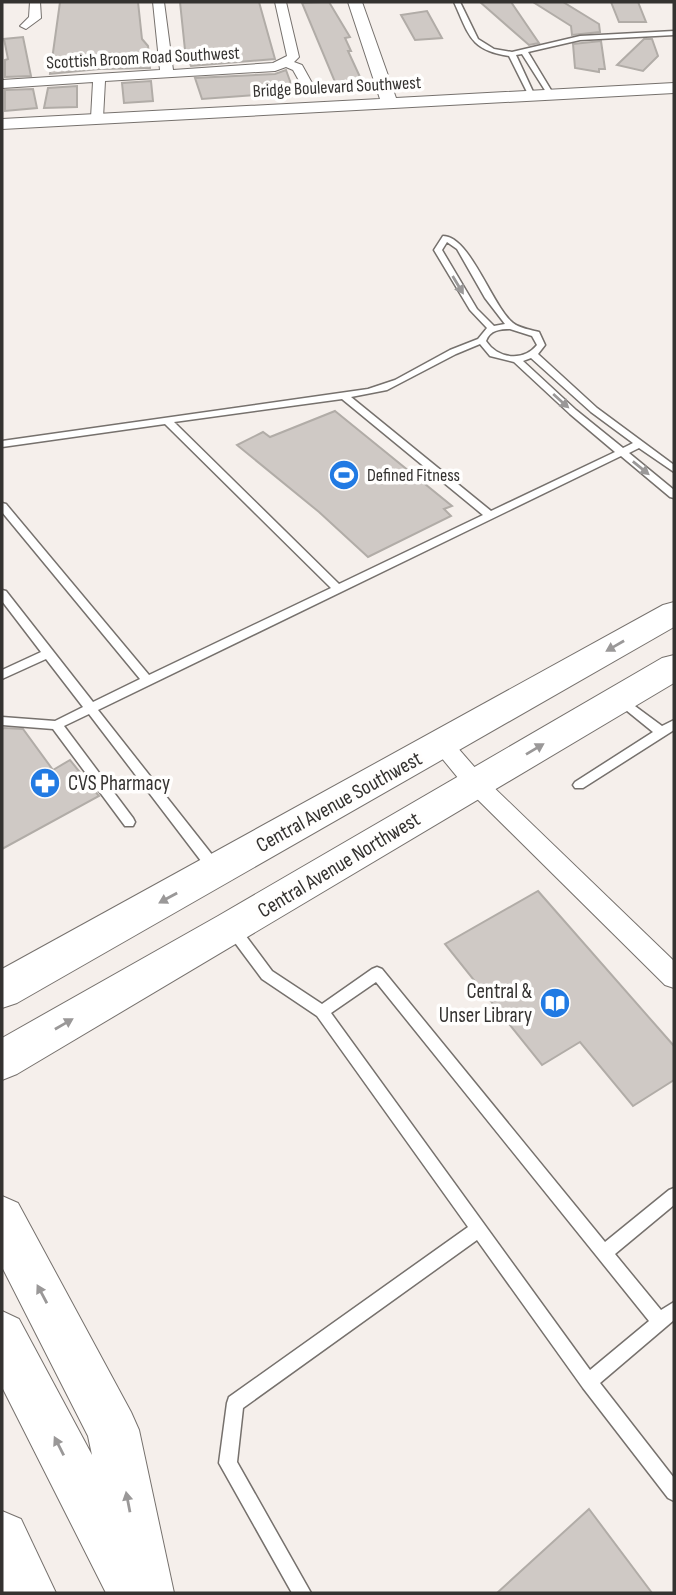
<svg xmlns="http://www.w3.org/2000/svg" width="676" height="1595" font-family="'Sofia Sans Condensed',sans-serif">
<rect width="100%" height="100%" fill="#f5efeb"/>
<g fill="#cfc9c5" stroke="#b1aca7" stroke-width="2">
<polygon points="60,2 138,2 142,39 148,46 150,68 99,69 50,74"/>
<polygon points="180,2 259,2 275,59 191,66 185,50"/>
<polygon points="329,2 350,37 345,38 351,51 348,51 366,90 340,94 302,3"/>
<polygon points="480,2 511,2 539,43 529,45"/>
<polygon points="533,2 563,2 599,24 600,32 572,35 571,26"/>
<polygon points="611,2 638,2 646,22 619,22"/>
<polygon points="427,11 442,38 415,40 401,15"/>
<polygon points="23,37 31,76 5,77 5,60 8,59 4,39"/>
<polygon points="644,39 652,39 658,56 643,71 617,65"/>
<polygon points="601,41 605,69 599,69 599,72 575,68 573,44"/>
<polygon points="286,70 294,92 202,99 195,78 275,74"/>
<polygon points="151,81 153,101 124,103 122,83"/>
<polygon points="77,86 77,107 44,108 48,88"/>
<polygon points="33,89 37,108 5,111 5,90"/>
<polygon points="335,411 452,506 444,509 451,516 368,557 319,512 237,445 263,432 270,437"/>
<polygon points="4,728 23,729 53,770 70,760 99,796 2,849 2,729"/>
<polygon points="538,891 674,1046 674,1080 633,1106 580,1042 542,1065 445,944"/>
<polygon points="589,1509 652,1593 497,1593"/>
</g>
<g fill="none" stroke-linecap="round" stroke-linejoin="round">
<g stroke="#76716d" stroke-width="3">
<g id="service">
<path d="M454 2H460L478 39 494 49 512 52 580 36 674 31V35L580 40 528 52 554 95 551 97 548 95 522 54 516 55 535 96 532 98 529 96 509 56C470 50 469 35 454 2Z"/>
<path d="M443 236C470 236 492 306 513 323 519 328 531 330 539 332L545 345 538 354 597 408 674 465V472L639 448 629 453 674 490V498L670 497 621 456 98 710 221 866 222 870 221 874 216 875 211 874 89 714 64 726 133 818 135 822 133 826H125L53 729 2 725V717L55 721 83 707 46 659 2 679V670L41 652 2 601V590L6 591 93 702 140 679 2 512V503L6 504 149 675 331 588 165 424 2 447V441L368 389 395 380 450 350 478 339 487 328 470 310 434 250ZM447 242 457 249 485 298 505 324 494 326 477 309 442 250ZM510 329 532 336 537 345C523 362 498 359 486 341 490 330 500 329 510 329ZM480 344 490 356 514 362 570 414 615 452 491 511 351 397 387 390 456 354ZM531 358 591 412 633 443 623 448 576 410 523 361ZM342 399 483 515 339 584 174 422Z"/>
<polygon points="620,695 662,726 674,720 674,730 583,788 575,788 573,785 575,782 653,732 616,702 614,699 616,696"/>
<path d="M232 922 237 924 272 971 322 1004 372 969 377 967 382 969 605 1242 669 1190 674 1188V1205L615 1254 661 1310 674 1302V1320L600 1383 674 1478V1501L668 1498 583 1388 477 1240 243 1408 237 1462 311 1593H292L219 1463 227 1403 229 1397 468 1227 317 1016 262 979 227 932 225 928 227 924ZM376 982 649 1321 590 1370 331 1013Z"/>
</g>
</g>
<g stroke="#76716d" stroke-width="2">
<g id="minor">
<polygon points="30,2 40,2 41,18 26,29 20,26 29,17"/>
<polygon points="153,2 164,2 173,70 273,63 287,56 275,2 286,2 299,57 294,62 302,65 312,83 310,86 302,86 293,70 286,67 275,71 105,81 103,118 97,122 91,118 93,82 2,88 2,80 160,70"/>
<polygon points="442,737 450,739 484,778 674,961 674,988 665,985 468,790 431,745 434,739"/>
</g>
</g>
<g stroke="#76716d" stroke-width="2">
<polygon id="tertiary" points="348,2 362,2 396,98 674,83 674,93 2,129 2,119 380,99"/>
</g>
<g stroke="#76716d" stroke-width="2">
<g id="primary">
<polygon points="674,602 674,627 17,1003 2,1008 2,969 663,605"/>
<polygon points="674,655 674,683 17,1074 2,1080 2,1038 218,916 662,658"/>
<polygon points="2,1196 18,1203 131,1412 139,1430 174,1593 106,1593 2,1387 2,1311 19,1319 92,1455 88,1436 2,1267"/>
<polygon points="2,1511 21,1519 56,1593 2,1593"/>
</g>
</g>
<use href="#service" fill="#fff" fill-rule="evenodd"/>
<use href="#minor" fill="#fff" fill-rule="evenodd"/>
<use href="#tertiary" fill="#fff" fill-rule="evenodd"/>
<use href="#primary" fill="#fff" fill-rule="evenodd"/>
</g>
<defs><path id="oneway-solid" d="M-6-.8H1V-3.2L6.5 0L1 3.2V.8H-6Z" transform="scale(1.75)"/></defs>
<g fill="#9a9898">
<use href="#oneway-solid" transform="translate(458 285) rotate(59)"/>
<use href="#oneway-solid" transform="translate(561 401) rotate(42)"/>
<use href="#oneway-solid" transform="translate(641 468) rotate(39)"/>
<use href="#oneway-solid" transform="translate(615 646) rotate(150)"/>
<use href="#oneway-solid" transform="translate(535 749) rotate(-31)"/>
<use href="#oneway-solid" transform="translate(168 898) rotate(151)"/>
<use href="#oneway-solid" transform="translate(64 1024) rotate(-30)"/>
<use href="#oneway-solid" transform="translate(42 1294) rotate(-118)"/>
<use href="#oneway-solid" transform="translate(59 1446) rotate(-117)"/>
<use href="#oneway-solid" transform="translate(128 1502) rotate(-101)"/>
</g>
<defs>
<g id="stadium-disc" transform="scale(1.575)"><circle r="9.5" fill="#217ae3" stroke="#fffefd"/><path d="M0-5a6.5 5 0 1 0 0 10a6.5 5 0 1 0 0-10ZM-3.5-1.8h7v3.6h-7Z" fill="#fff"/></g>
<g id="pharmacy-disc" transform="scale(1.575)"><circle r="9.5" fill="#217ae3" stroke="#fffefd"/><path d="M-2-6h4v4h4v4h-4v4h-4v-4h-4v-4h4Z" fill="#fff"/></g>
<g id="library-disc" transform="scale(1.575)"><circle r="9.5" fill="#217ae3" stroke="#fffefd"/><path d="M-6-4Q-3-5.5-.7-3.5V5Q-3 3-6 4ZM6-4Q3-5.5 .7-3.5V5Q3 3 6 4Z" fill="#fff"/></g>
</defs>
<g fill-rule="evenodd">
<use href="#stadium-disc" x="344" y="475"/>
<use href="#pharmacy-disc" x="45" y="783"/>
<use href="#library-disc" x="555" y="1003"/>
</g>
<g text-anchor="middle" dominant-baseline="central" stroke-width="7" stroke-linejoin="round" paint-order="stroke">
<g font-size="18" fill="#343230" stroke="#fffefd">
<text transform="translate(143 58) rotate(-3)">Scottish Broom Road Southwest</text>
<text transform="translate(337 87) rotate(-3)">Bridge Boulevard Southwest</text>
</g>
<g font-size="18" fill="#343230" stroke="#fffefd" text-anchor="start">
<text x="367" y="475">Defined Fitness</text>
</g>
<g font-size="21" fill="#343230" stroke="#fffefd" text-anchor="start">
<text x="68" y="783">CVS Pharmacy</text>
<text x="532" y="991" text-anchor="end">Central &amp;<tspan x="532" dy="24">Unser Library</tspan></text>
</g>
<g font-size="21" fill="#343230" stroke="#fffefd">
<text transform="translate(339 802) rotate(-29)">Central Avenue Southwest</text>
<text transform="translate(339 865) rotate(-31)">Central Avenue Northwest</text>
</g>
</g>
<rect width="676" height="1595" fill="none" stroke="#343230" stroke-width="7"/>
</svg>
